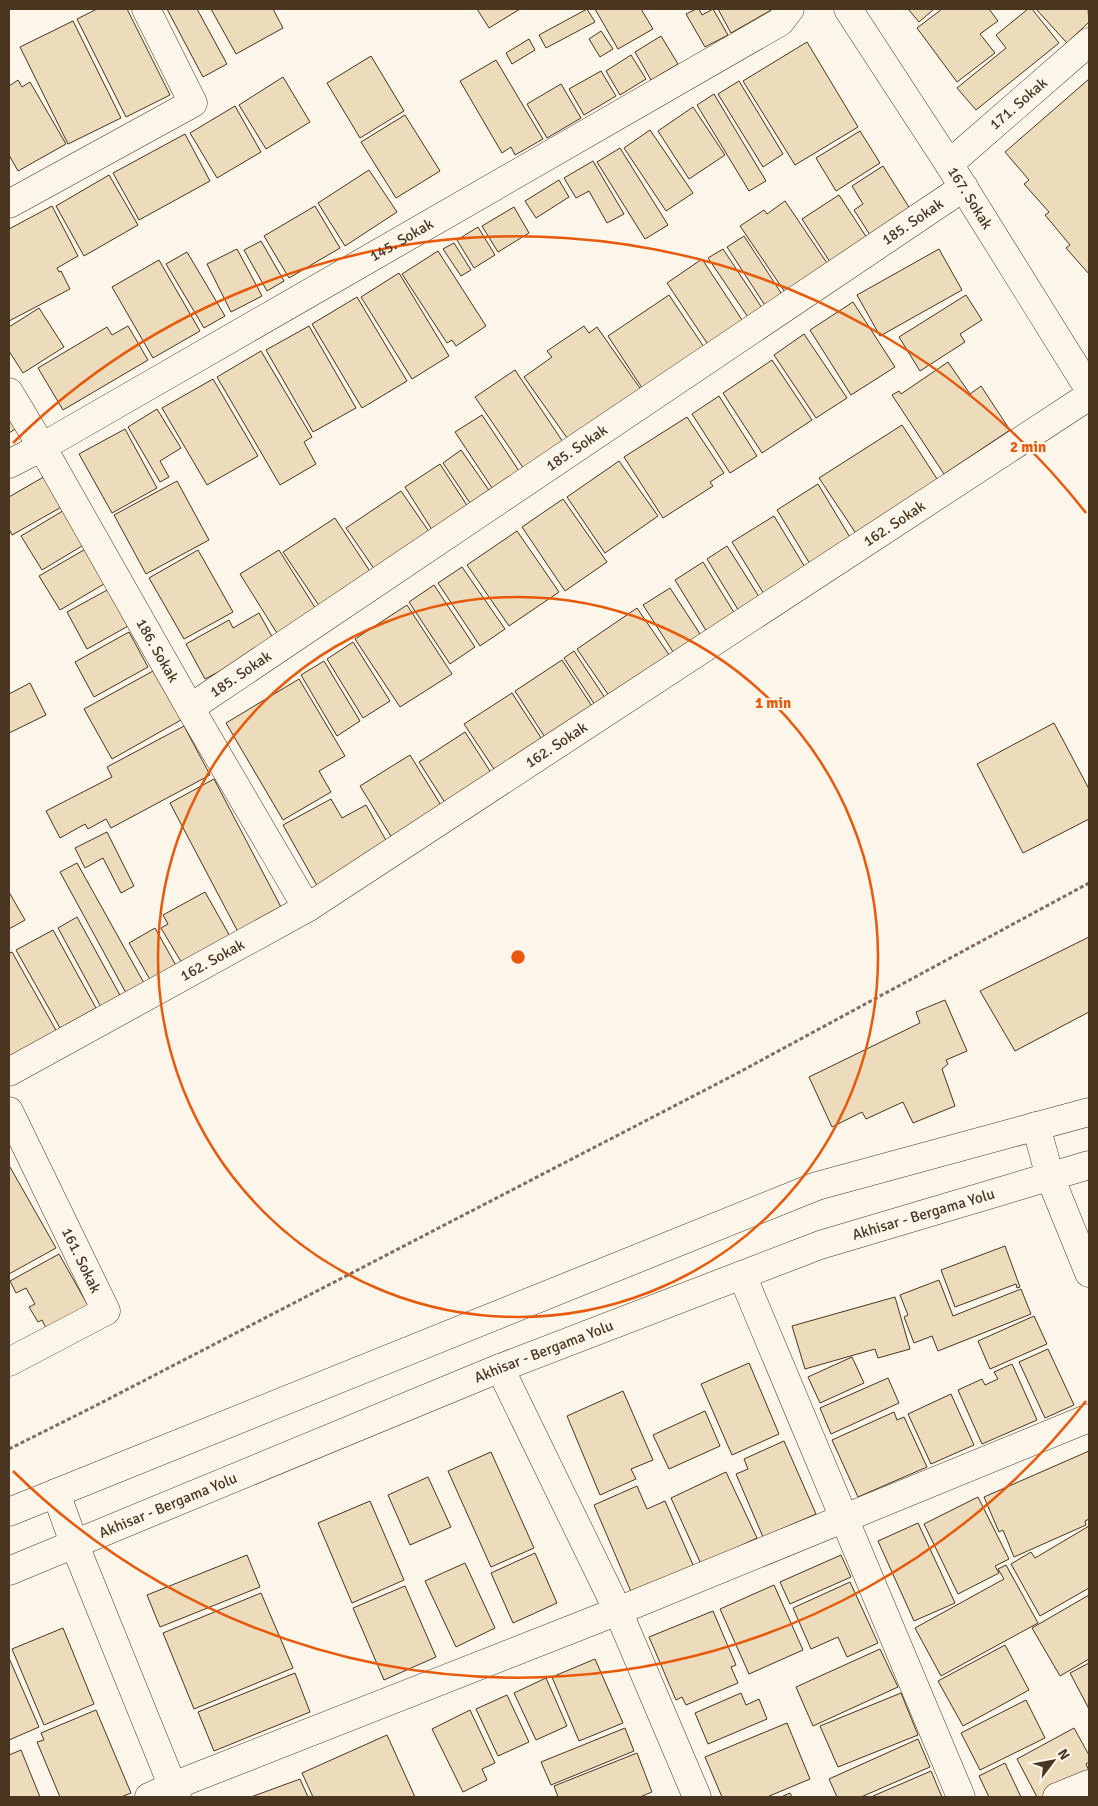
<svg xmlns="http://www.w3.org/2000/svg" width="1098" height="1806" font-family="Signika,sans-serif">
<rect width="100%" height="100%" fill="#fbf6e9"/>
<g fill="#ecdcbc" stroke="#4a3520">
<polygon points="97,9 127,9 170,95 126,117 77,19"/>
<polygon points="167,9 197,9 227,64 203,77"/>
<polygon points="211,9 273,9 283,28 236,54"/>
<polygon points="477,9 520,9 489,28"/>
<polygon points="587,9 595,22 546,48 539,35"/>
<polygon points="595,9 641,9 653,29 618,49"/>
<polygon points="696,9 699,9 702,15 713,9 728,35 705,47 686,14"/>
<polygon points="718,9 773,9 731,33"/>
<polygon points="908,9 934,9 919,22"/>
<polygon points="942,9 989,9 998,21 980,34 995,53 957,82 917,28"/>
<polygon points="1028,9 1032,9 1059,43 976,110 957,88 1006,48 996,35"/>
<polygon points="1036,9 1088,9 1089,22 1067,43"/>
<polygon points="73,21 121,118 68,144 20,47"/>
<polygon points="601,31 613,49 600,57 589,39"/>
<polygon points="661,36 678,64 651,80 635,52"/>
<polygon points="529,39 535,50 512,64 506,53"/>
<polygon points="807,42 858,127 795,165 743,81"/>
<polygon points="631,55 646,79 620,95 606,71"/>
<polygon points="371,56 404,111 360,138 327,83"/>
<polygon points="496,60 543,139 515,155 511,147 502,153 460,81"/>
<polygon points="601,71 616,96 584,115 569,89"/>
<polygon points="283,77 310,122 266,149 239,105"/>
<polygon points="1089,79 1089,274 1066,248 1070,245 1045,215 1049,212 1024,184 1029,180 1005,152"/>
<polygon points="18,80 22,87 30,82 66,144 18,171 9,155 9,86"/>
<polygon points="739,81 783,154 763,167 718,94"/>
<polygon points="561,84 581,118 547,138 527,104"/>
<polygon points="714,94 766,181 749,191 697,105"/>
<polygon points="235,106 261,152 217,178 190,133"/>
<polygon points="693,107 725,155 689,179 658,131"/>
<polygon points="405,115 440,171 396,198 361,142"/>
<polygon points="650,130 693,193 666,211 624,148"/>
<polygon points="860,131 880,163 836,191 816,158"/>
<polygon points="185,134 210,181 139,220 113,173"/>
<polygon points="620,148 668,225 645,239 597,162"/>
<polygon points="593,161 624,214 607,223 589,191 576,198 564,178"/>
<polygon points="883,166 912,212 872,238 854,210 863,204 852,186"/>
<polygon points="369,170 397,212 345,246 318,203"/>
<polygon points="109,175 138,225 84,256 56,206"/>
<polygon points="559,180 569,197 536,218 525,201"/>
<polygon points="839,195 869,241 832,265 802,219"/>
<polygon points="785,201 831,269 789,298 740,226 764,210 767,214"/>
<polygon points="52,206 78,256 57,268 59,272 61,271 70,289 9,321 9,229"/>
<polygon points="315,206 340,248 289,278 264,236"/>
<polygon points="514,207 529,233 498,252 482,226"/>
<polygon points="478,227 495,255 474,268 457,240"/>
<polygon points="744,236 785,299 768,310 727,247"/>
<polygon points="261,241 284,281 267,291 244,250"/>
<polygon points="454,243 471,270 461,276 443,249"/>
<polygon points="237,249 262,296 231,312 207,264"/>
<polygon points="723,249 766,314 752,323 708,258"/>
<polygon points="939,249 962,290 880,336 857,295"/>
<polygon points="438,251 486,326 456,346 452,340 447,343 402,274"/>
<polygon points="187,252 225,316 204,328 166,264"/>
<polygon points="702,259 746,326 711,349 667,283"/>
<polygon points="159,260 200,331 153,358 112,287"/>
<polygon points="399,273 449,356 412,379 361,297"/>
<polygon points="669,295 708,353 646,394 608,336"/>
<polygon points="966,295 982,320 960,334 965,342 920,371 899,337"/>
<polygon points="357,297 407,381 362,408 312,324"/>
<polygon points="853,302 895,367 851,395 810,330"/>
<polygon points="39,308 64,347 23,373 9,351 9,327"/>
<polygon points="128,326 148,360 63,410 38,368 107,327 112,335"/>
<polygon points="309,326 356,408 313,432 266,350"/>
<polygon points="584,326 589,333 597,327 644,394 572,445 524,377 552,357 547,351"/>
<polygon points="804,334 847,398 816,418 774,355"/>
<polygon points="261,351 312,437 304,442 316,464 280,485 217,377"/>
<polygon points="772,360 812,420 762,453 723,393"/>
<polygon points="948,362 970,394 981,386 1010,430 944,474 892,395 899,391 901,394"/>
<polygon points="515,370 565,445 526,472 475,397"/>
<polygon points="213,379 258,456 207,485 162,408"/>
<polygon points="719,396 757,456 730,473 692,414"/>
<polygon points="157,409 181,448 160,461 169,477 160,482 128,427"/>
<polygon points="9,415 17,428 9,433"/>
<polygon points="482,415 521,474 494,491 455,432"/>
<polygon points="687,417 724,473 710,482 713,486 663,518 624,457"/>
<polygon points="902,425 941,485 859,538 819,478"/>
<polygon points="125,429 157,488 112,513 79,454"/>
<polygon points="461,450 493,496 474,509 443,463"/>
<polygon points="619,461 658,516 605,553 567,497"/>
<polygon points="440,464 470,510 434,533 405,487"/>
<polygon points="47,475 65,505 12,535 9,529 9,497"/>
<polygon points="177,481 209,540 146,574 114,515"/>
<polygon points="818,484 854,544 813,569 777,510"/>
<polygon points="401,491 432,536 377,573 346,528"/>
<polygon points="563,499 607,562 565,591 522,527"/>
<polygon points="66,509 87,543 42,570 21,536"/>
<polygon points="774,516 809,574 767,599 732,542"/>
<polygon points="335,518 373,576 322,610 283,552"/>
<polygon points="517,531 559,592 509,626 467,565"/>
<polygon points="727,546 763,603 742,616 707,559"/>
<polygon points="89,547 109,581 60,610 39,576"/>
<polygon points="198,550 233,612 184,639 149,578"/>
<polygon points="279,550 319,614 280,638 240,574"/>
<polygon points="703,562 738,619 710,637 675,580"/>
<polygon points="462,567 505,629 480,646 438,583"/>
<polygon points="434,585 475,647 450,664 409,602"/>
<polygon points="670,588 704,640 677,658 643,605"/>
<polygon points="109,589 130,625 87,649 67,612"/>
<polygon points="407,605 452,674 400,707 355,639"/>
<polygon points="637,608 674,662 614,703 577,649"/>
<polygon points="259,613 275,642 205,679 186,644 229,620 233,628"/>
<polygon points="129,632 148,667 94,697 75,662"/>
<polygon points="353,642 390,701 363,718 327,659"/>
<polygon points="574,651 611,707 601,714 564,658"/>
<polygon points="562,660 597,714 550,745 515,691"/>
<polygon points="324,661 360,721 337,736 301,675"/>
<polygon points="153,671 181,720 112,759 84,709"/>
<polygon points="299,679 345,756 319,771 331,792 283,820 226,723"/>
<polygon points="30,683 46,715 9,733 9,694"/>
<polygon points="512,693 547,747 500,778 464,724"/>
<polygon points="1054,723 1089,789 1089,819 1023,853 977,764"/>
<polygon points="184,726 210,775 111,828 106,819 88,829 85,824 60,838 46,811 112,777 107,767"/>
<polygon points="465,732 497,782 451,812 419,762"/>
<polygon points="410,755 447,815 397,846 360,786"/>
<polygon points="214,779 282,909 238,932 170,803"/>
<polygon points="331,799 342,818 366,805 392,851 320,891 283,825"/>
<polygon points="107,832 134,886 121,893 103,858 85,868 75,848"/>
<polygon points="77,863 144,983 126,993 60,872"/>
<polygon points="9,892 25,920 9,929"/>
<polygon points="205,892 231,938 183,965 161,928 168,924 163,915"/>
<polygon points="77,917 121,997 101,1007 58,928"/>
<polygon points="155,928 178,969 152,983 129,943"/>
<polygon points="53,930 96,1008 60,1028 16,950"/>
<polygon points="1089,937 1089,1012 1015,1051 980,991"/>
<polygon points="12,952 57,1032 9,1059 9,953"/>
<polygon points="945,1000 967,1051 946,1060 948,1064 942,1069 955,1106 913,1123 903,1102 866,1119 862,1112 832,1127 809,1077 920,1023 916,1012"/>
<polygon points="10,1167 56,1248 9,1274 9,1168"/>
<polygon points="1005,1246 1020,1287 1017,1288 1016,1284 955,1307 941,1270"/>
<polygon points="59,1254 90,1309 48,1332 42,1320 38,1322 29,1307 35,1304 26,1288 16,1293 10,1281"/>
<polygon points="939,1280 953,1316 1021,1289 1031,1314 938,1351 932,1336 914,1343 904,1317 908,1315 900,1295"/>
<polygon points="895,1297 910,1349 878,1358 875,1349 805,1369 792,1326"/>
<polygon points="1034,1316 1047,1344 990,1369 978,1341"/>
<polygon points="1048,1349 1074,1405 1045,1418 1019,1362"/>
<polygon points="852,1357 864,1383 820,1403 808,1377"/>
<polygon points="749,1363 779,1434 732,1455 701,1384"/>
<polygon points="1012,1364 1037,1420 982,1444 958,1390 982,1379 985,1385 998,1379 994,1372"/>
<polygon points="888,1378 899,1403 831,1434 820,1408"/>
<polygon points="623,1391 653,1460 631,1469 636,1479 600,1495 567,1416"/>
<polygon points="951,1394 974,1445 931,1464 908,1414"/>
<polygon points="705,1411 720,1446 669,1469 653,1435"/>
<polygon points="894,1412 897,1420 904,1417 927,1467 858,1497 832,1440"/>
<polygon points="784,1441 816,1514 763,1537 736,1474 748,1469 744,1459"/>
<polygon points="1089,1451 1089,1519 1085,1521 1086,1525 1014,1557 1003,1530 999,1532 984,1497"/>
<polygon points="491,1452 534,1548 491,1567 448,1471"/>
<polygon points="726,1472 757,1538 701,1564 671,1498"/>
<polygon points="428,1477 451,1527 410,1545 388,1495"/>
<polygon points="637,1486 647,1509 665,1501 694,1567 632,1594 594,1505"/>
<polygon points="978,1497 1009,1559 995,1566 999,1573 958,1594 924,1524"/>
<polygon points="370,1501 404,1580 352,1603 318,1523"/>
<polygon points="918,1523 955,1603 914,1621 878,1541"/>
<polygon points="1089,1526 1089,1588 1040,1616 1011,1564 1031,1552 1035,1558"/>
<polygon points="535,1553 557,1603 513,1623 491,1573"/>
<polygon points="247,1555 260,1587 160,1627 147,1595"/>
<polygon points="841,1555 851,1577 790,1604 780,1582"/>
<polygon points="465,1563 495,1628 456,1647 425,1581"/>
<polygon points="1006,1565 1038,1623 941,1676 915,1628 1004,1579 998,1569"/>
<polygon points="850,1582 878,1643 847,1657 838,1637 811,1649 793,1608"/>
<polygon points="774,1585 803,1650 749,1674 720,1609"/>
<polygon points="405,1586 436,1657 384,1680 353,1608"/>
<polygon points="261,1593 293,1668 194,1709 163,1633"/>
<polygon points="1089,1595 1089,1659 1060,1676 1032,1628"/>
<polygon points="713,1611 736,1665 731,1667 738,1683 686,1705 682,1697 676,1700 649,1637"/>
<polygon points="63,1628 94,1704 44,1725 12,1649"/>
<polygon points="1005,1645 1029,1690 963,1726 938,1681"/>
<polygon points="880,1649 898,1687 813,1726 796,1687"/>
<polygon points="9,1658 39,1727 9,1740"/>
<polygon points="595,1659 623,1723 579,1741 552,1677"/>
<polygon points="1089,1663 1089,1709 1070,1673"/>
<polygon points="295,1673 310,1712 214,1751 198,1712"/>
<polygon points="546,1678 567,1726 536,1740 514,1693"/>
<polygon points="741,1693 746,1705 759,1699 767,1719 708,1744 695,1713"/>
<polygon points="901,1693 918,1735 838,1767 820,1726"/>
<polygon points="507,1695 529,1742 498,1756 476,1709"/>
<polygon points="1026,1700 1045,1738 980,1770 961,1733"/>
<polygon points="96,1710 131,1793 121,1797 60,1797 37,1742 44,1740 41,1733"/>
<polygon points="470,1710 495,1763 482,1769 487,1780 463,1792 432,1729"/>
<polygon points="787,1723 810,1779 767,1797 722,1797 705,1757"/>
<polygon points="625,1728 634,1751 551,1785 541,1762"/>
<polygon points="1074,1728 1089,1755 1089,1762 1086,1764 1089,1771 1047,1797 1037,1797 1017,1759"/>
<polygon points="387,1735 415,1797 313,1797 302,1773"/>
<polygon points="918,1739 930,1767 861,1797 837,1797 829,1779"/>
<polygon points="21,1750 40,1797 9,1797 9,1755"/>
<polygon points="637,1753 652,1792 640,1797 558,1797 554,1786"/>
<polygon points="1005,1763 1021,1797 989,1797 979,1776"/>
<polygon points="931,1771 942,1797 873,1797 873,1796"/>
<polygon points="300,1779 308,1797 251,1797"/>
<polygon points="790,1793 792,1797 781,1797"/>
</g>
<g fill="none" stroke-linecap="round" stroke-linejoin="round">
<g stroke="#4a3520" stroke-width="29">
<g id="minor">
<path id="s1" d="M848 9 949 164 1089 389"/>
<path id="s2" d="M949 164 1089 42"/>
<polyline points="9,204 193,103 146,9"/>
<path id="s3" d="M9 392 42 447 190 708 307 908"/>
<path id="s4" d="M9 464 42 447 780 22 790 9"/>
<path id="s5" d="M190 708 964 187"/>
<path id="s6" d="M9 1072 307 908 1089 396"/>
<path id="s7" d="M9 1111 106 1311 9 1362"/>
<polyline points="742,1275 961,1797"/>
<polyline points="500,1368 618,1611 697,1797"/>
<polyline points="56,1493 74,1543 177,1797"/>
<polyline points="149,1797 173,1786 618,1611 1089,1418"/>
<polyline points="1057,1797 1089,1784"/>
</g>
</g>
<g stroke="#4a3520" stroke-width="29">
<g id="major">
<polyline points="1036,1126 1050,1177 1089,1273"/>
<polyline points="9,1512 817,1186 1089,1112"/>
<path id="s8" d="M9 1571 500 1368 820 1245 1089 1165"/>
</g>
</g>
<polyline stroke="#7f6f5c" stroke-width="3" stroke-dasharray="4 2.5" stroke-linecap="butt" points="9,1449 95,1406 734,1075 1089,883"/>
<use href="#minor" stroke="#fbf6e9" stroke-width="28"/>
<use href="#major" stroke="#fbf6e9" stroke-width="28"/>
</g>
<g fill="none" stroke="#e8590c" stroke-width="2.5">
<circle cx="518" cy="957" r="360"/>
<path d="M1086 1401A721 721 0 0 1 13 1471M13 443A721 721 0 0 1 1086 513"/>
</g>
<g text-anchor="middle" dominant-baseline="central" stroke-width="4" stroke-linejoin="round" paint-order="stroke">
<g font-size="15" fill="#4a3520" stroke="#fbf6e9">
<text stroke="none"><textPath href="#s2" startOffset="92">171. Sokak</textPath></text>
<text stroke="none"><textPath href="#s1" startOffset="225">167. Sokak</textPath></text>
<text stroke="none"><textPath href="#s5" startOffset="871">185. Sokak</textPath></text>
<text stroke="none"><textPath href="#s4" startOffset="452">145. Sokak</textPath></text>
<text stroke="none"><textPath href="#s5" startOffset="466">185. Sokak</textPath></text>
<text stroke="none"><textPath href="#s6" startOffset="1042">162. Sokak</textPath></text>
<text stroke="none"><textPath href="#s3" startOffset="298">186. Sokak</textPath></text>
<text stroke="none"><textPath href="#s5" startOffset="61">185. Sokak</textPath></text>
<text stroke="none"><textPath href="#s6" startOffset="638">162. Sokak</textPath></text>
<text stroke="none"><textPath href="#s6" startOffset="232">162. Sokak</textPath></text>
<text stroke="none"><textPath href="#s8" startOffset="982">Akhisar - Bergama Yolu</textPath></text>
<text stroke="none"><textPath href="#s7" startOffset="166">161. Sokak</textPath></text>
<text stroke="none"><textPath href="#s8" startOffset="578">Akhisar - Bergama Yolu</textPath></text>
<text stroke="none"><textPath href="#s8" startOffset="172">Akhisar - Bergama Yolu</textPath></text>
</g>
</g>
<circle cx="518" cy="957" r="8" fill="#e8590c" stroke="#fbf6e9" stroke-width="2.5"/>
<g font-size="15" text-anchor="middle" font-weight="bold" fill="#e8590c" stroke="#fbf6e9" stroke-width="4" stroke-linejoin="round" paint-order="stroke">
<text x="1028" y="452">2 min</text>
<text x="773" y="708">1 min</text>
</g>
<rect width="1098" height="1806" fill="none" stroke="#4a3520" stroke-width="20"/>
<g transform="translate(1053 1761) rotate(58)" stroke="#fbf6e9" stroke-width="4" paint-order="stroke">
<path d="M0-4L9 19L0 12L-9 19Z" fill="#4a3520"/>
<text y="-8" font-size="14" font-weight="bold" text-anchor="middle" fill="#4a3520">N</text>
</g>
</svg>
